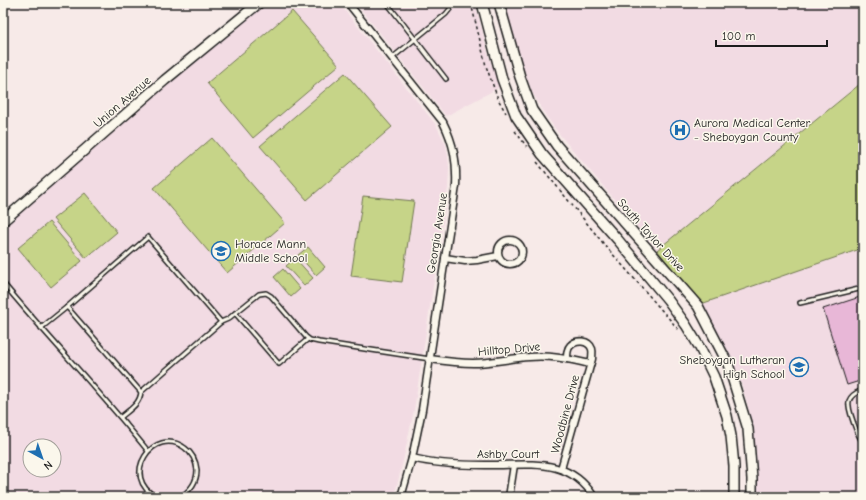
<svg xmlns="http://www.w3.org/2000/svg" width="866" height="500" font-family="'Comic Neue',sans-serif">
<rect width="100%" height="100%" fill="#f7eae8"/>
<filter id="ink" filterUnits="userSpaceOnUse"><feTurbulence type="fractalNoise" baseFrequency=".025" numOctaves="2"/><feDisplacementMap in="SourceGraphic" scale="8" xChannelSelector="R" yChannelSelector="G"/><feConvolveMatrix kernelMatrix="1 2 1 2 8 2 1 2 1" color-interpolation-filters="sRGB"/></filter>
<g filter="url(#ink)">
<g fill="#f2dbe3" fill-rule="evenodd">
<path d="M263 3H339L436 125 446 145 448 156 449 168 448 187 444 215 414 410 403 461 394 497H3V226ZM30 446H54V470H30Z"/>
<polygon points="356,3 475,3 489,57 500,87 446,116"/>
<polygon points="504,3 863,3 863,88 859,84 657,250 560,135 546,116 532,92 522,68"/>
<polygon points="863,248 863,497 757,497 758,484 756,453 752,424 746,399 739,376 731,357 712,322 701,304"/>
</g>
<g fill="#c6d488" stroke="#717852">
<polygon points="292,11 339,65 253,138 207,83"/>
<polygon points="345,73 392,127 307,200 260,146"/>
<polygon points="860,84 863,88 863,248 701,304 657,250"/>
<polygon points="212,138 285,223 227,273 154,188"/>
<polygon points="85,193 117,232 86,258 53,219"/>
<polygon points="363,196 414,201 402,282 351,276"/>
<polygon points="49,222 82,261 51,287 18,248"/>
<polygon points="308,247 325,267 316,275 298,255"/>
<polygon points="295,258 313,278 304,286 286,266"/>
<polygon points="283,269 300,289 291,297 274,277"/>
</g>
<polygon fill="#e8b7d7" stroke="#1c1c1c" points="863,296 863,380 847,385 823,309"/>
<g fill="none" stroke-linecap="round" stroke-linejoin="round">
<g stroke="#1c1c1c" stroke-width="6">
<g id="lane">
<polyline points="387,3 446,79"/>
<polyline points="392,58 446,14 450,9 451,3"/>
<path d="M3 283C50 340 102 393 148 451"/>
<polyline points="800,303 863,288"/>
<polyline points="67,307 148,237 221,322"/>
<polyline points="235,313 279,364 308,339"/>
<polyline points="41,328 67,307 141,392 221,322 228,319 259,294 266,293 271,296 306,337 310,340 319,342 430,359"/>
<path d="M863 390C857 392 851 395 849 401 847 408 858 437 863 442"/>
<path d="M121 417C129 410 140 404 141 392"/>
<path d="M157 497C118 478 154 424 185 448 192 453 196 461 197 470 197 482 190 491 180 497"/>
</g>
</g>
<g stroke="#1c1c1c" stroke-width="9">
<g id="street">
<path d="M348 3 443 122C454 144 457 162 456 186L422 410 412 458 401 497"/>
<circle cx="510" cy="252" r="12"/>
<polyline points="445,258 465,261 477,260 498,256"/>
<path d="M430 359C444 361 458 363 473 363 492 363 510 358 529 357 550 355 569 359 590 364"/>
<path d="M412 458C435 464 461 465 485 465 526 466 568 455 594 497"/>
<path d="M561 469 592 359C592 356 593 352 592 349 589 340 576 339 570 346 567 349 567 354 567 359"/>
<polyline points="509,497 514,465"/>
</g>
</g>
<g stroke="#1c1c1c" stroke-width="12">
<g id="secondary">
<polyline points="482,3 502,79 516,116 542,154 618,240 668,300 686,325 700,348 714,377 727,416 731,436 734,466 734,497"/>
<polyline points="499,3 520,77 532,110 557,146 698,306 728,364 748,429 752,479 752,497"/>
<polyline points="3,221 165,80 259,3"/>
</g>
</g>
<g stroke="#1c1c1c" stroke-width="1.5" stroke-dasharray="3 3" stroke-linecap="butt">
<polyline points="471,3 486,66 498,99 506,113"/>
<polyline points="515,131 527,147"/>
<polyline points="537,162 603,243 679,330"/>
</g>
<use href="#lane" stroke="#fbf7ec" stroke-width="3"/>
<use href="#street" stroke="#fbf7ec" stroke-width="6"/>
<use href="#secondary" stroke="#fbf7ec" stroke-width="9"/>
</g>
</g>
<defs>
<g id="hospital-ring" transform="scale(1)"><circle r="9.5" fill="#fbf7ec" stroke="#1f6fb2" stroke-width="1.5"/><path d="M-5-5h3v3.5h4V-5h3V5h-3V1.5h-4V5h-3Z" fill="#1f6fb2"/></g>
<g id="school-ring" transform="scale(1)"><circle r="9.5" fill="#fbf7ec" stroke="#1f6fb2" stroke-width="1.5"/><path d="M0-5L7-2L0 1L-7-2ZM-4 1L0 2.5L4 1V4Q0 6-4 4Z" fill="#1f6fb2"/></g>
</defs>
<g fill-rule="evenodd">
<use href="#hospital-ring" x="680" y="130"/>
<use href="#school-ring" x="221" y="251"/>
<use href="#school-ring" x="799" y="367"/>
</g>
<g text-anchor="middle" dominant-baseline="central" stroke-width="3" stroke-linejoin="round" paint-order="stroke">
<g font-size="12" fill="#1c1c1c" stroke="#fbf7ec">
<text transform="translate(122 102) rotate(-41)">Union Avenue</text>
<text transform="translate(437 233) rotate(-81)">Georgia Avenue</text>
<text transform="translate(651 235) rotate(48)">South Taylor Drive</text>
<text transform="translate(509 349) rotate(-5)">Hilltop Drive</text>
<text transform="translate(565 414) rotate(-75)">Woodbine Drive</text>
<text x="508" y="454">Ashby Court</text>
</g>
<g font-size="12" fill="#1c1c1c" stroke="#fbf7ec" text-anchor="start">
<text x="694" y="123">Aurora Medical Center<tspan x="694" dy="14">- Sheboygan County</tspan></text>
<text x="235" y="244">Horace Mann<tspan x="235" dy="14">Middle School</tspan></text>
<text x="785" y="360" text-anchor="end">Sheboygan Lutheran<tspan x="785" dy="14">High School</tspan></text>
</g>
</g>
<rect width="866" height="500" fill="none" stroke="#fbf7ec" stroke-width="16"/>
<rect x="8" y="8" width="850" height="484" fill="none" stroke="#1c1c1c" stroke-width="1.5" filter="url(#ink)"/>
<g transform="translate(42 458) rotate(140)"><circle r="19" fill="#fbf7ec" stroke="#a29f99"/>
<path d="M0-3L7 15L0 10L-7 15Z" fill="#1f6fb2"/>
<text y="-6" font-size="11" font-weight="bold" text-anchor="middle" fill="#1c1c1c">N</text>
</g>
<path d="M716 40v6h111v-6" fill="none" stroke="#1c1c1c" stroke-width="2"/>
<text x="722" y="40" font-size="12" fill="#1c1c1c" stroke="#fbf7ec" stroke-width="3" paint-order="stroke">100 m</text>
</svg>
